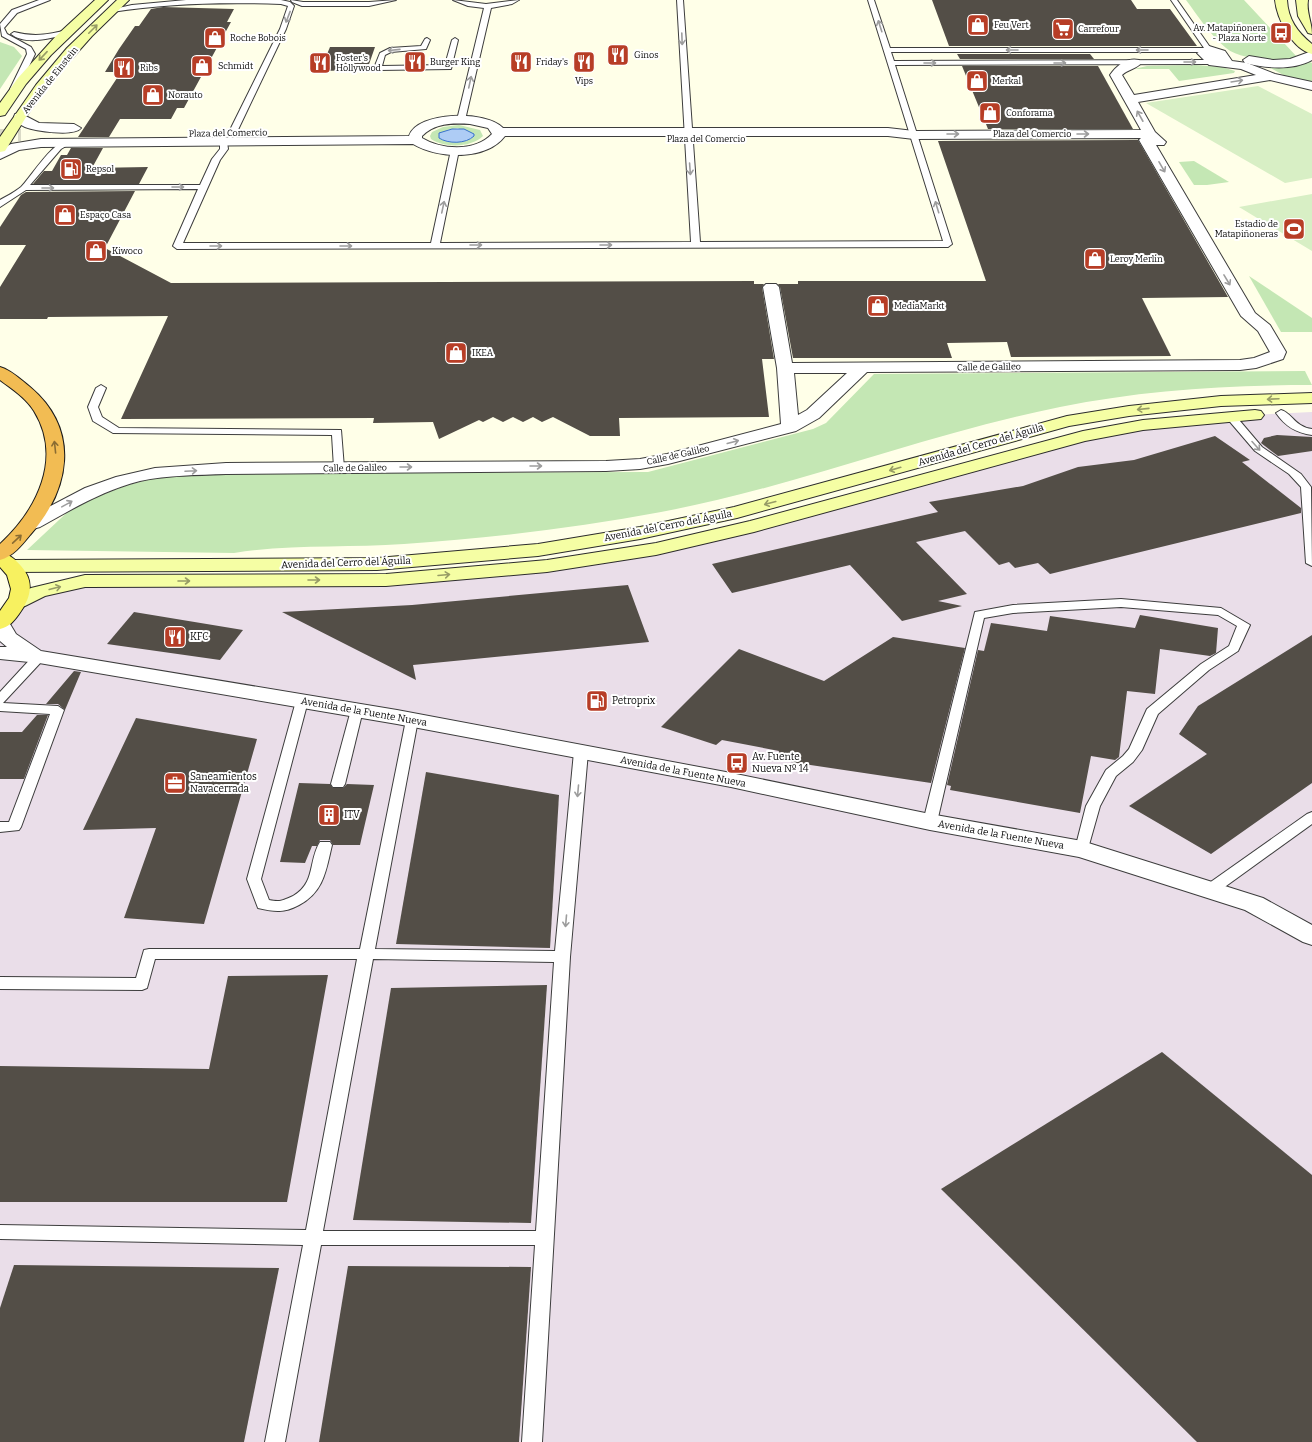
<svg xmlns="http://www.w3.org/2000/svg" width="1312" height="1442" font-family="Bitter,serif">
<rect width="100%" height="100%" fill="#ffffe8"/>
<polygon fill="#eadee9" points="1312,412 1312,1442 0,1442 0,623 38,592 85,581 386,580 656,549 1083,436 1230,416"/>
<g fill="#c4e7b4" fill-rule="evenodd">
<path d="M1186 0H1244L1298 58C1278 61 1242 61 1226 48 1210 35 1198 16 1186 0Z"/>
<polygon points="0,42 14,47 22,56 0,89"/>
<polygon points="1308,61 1312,63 1312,82 1289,78 1263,64"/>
<polygon points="1195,65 1222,67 1235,71 1234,73 1179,81 1169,69 1134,69 1147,66"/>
<path d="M459 125 480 130 483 136C471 148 444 148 431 139L430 136 432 132 443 127ZM458 128 472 138C462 143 448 144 439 138L447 130Z"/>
<polygon points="1194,161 1229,182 1207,185 1194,185 1179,162"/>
<polygon points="1249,276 1312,318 1312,332 1281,332"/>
<path d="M1305 371 1312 385C1227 385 1143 390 1060 407 925 434 796 487 661 512 576 528 490 538 404 544 348 548 290 544 234 553L27 550 75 505 125 486 158 477 199 474 648 472 813 429 826 423 874 374Z"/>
</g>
<g fill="#d8efc5">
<polygon points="1258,86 1312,114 1312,178 1285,183 1146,103"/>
<polygon points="1312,194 1312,251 1239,207"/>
</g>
<path fill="#aeccf5" stroke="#3671cb" d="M452 129H464L474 134V136C466 144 448 144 439 138V133Z"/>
<g fill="#534e47">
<polygon points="932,0 1131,0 1137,9 1170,9 1197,46 949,46"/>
<polygon points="163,7 234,9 227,22 231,22 184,108 177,108 171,119 120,119 109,137 78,137 121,72 105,72 119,49 135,26 139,26 151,9"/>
<polygon points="330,47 375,47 367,70 320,71"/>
<polygon points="957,54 1090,54 1094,59 960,59"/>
<polygon points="962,66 1098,66 1133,129 988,129"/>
<polygon points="1138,140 1228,297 1142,298 1171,356 1011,357 1007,342 947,343 952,358 793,358 780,287 778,284 798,284 798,281 986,281 938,141"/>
<polygon points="71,148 103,148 92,168 148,167 139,184 33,184 44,171 52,171 61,155 67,155"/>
<polygon points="135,191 105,248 171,283 754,281 754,284 764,284 762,287 774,359 762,359 769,417 619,418 620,436 590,436 553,417 542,422 533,417 523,422 513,417 503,422 493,417 483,422 479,420 439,439 433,422 373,423 374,418 121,419 168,316 48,317 47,319 0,319 0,287 26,245 0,245 0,227 21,195 26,192"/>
<polygon points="1277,435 1312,437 1312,451 1278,456 1261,443 1264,438"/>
<polygon points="1215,436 1250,460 1242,462 1301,508 1301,513 1050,574 1038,563 1015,568 1009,562 999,565 965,531 916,542 967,594 938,601 962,606 902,621 850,565 732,593 712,564 938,512 929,502 1023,486 1078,467 1134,460"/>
<polygon points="628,585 649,642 413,665 416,680 282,612 412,605"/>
<polygon points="134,612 243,630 220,660 107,644"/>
<polygon points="1140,615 1218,628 1216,653 1210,656 1160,649 1155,694 1127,691 1119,757 1115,760 1091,756 1080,813 950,790 951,786 947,785 978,650 984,651 991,623 1047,631 1050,616 1135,628"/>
<polygon points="1312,635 1312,783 1211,854 1129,806 1207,754 1179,734 1198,706"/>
<polygon points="893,637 965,648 931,783 777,760 779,751 722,740 716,745 661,727 739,649 824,681"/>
<polygon points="74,671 81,672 65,710 58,704 46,704"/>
<polygon points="37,715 48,715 24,779 0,779 0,732 22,732"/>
<polygon points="136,718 257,739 204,924 124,918 156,828 83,830"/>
<polygon points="426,772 559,795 550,948 396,944"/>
<polygon points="299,783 330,784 333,788 343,788 347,784 374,785 360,845 333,845 330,840 320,840 317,846 312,846 305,863 280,862"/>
<polygon points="328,975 287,1202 0,1202 0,1066 209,1069 228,976"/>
<polygon points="547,985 531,1223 353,1220 391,988"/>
<polygon points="1162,1052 1312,1175 1312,1442 1197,1442 941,1189"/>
<polygon points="14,1265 279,1268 244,1442 0,1442 0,1308"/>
<polygon points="348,1266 531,1267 519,1442 319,1442"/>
</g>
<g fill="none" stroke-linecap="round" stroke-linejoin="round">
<polyline stroke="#dadac7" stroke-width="12" stroke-dasharray="12 6" stroke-linecap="butt" points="0,135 21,135"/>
<g stroke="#3d3d3d" stroke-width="2">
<g id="lane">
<polygon points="39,0 50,0 17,13 4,28 7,34 31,47 35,54 18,89 11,91 10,89 27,54 26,49 2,36 0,24 12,10"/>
<path d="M186 0H281L290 2 294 6 286 29 236 134 229 132 280 29 288 6 281 4C224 2 168 3 112 12L109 10 132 5Z"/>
<polygon points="291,0 303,2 369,2 396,0 369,6 302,6 292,2"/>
<polygon points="453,0 486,4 519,0 512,4 491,8 465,120 461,122 457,120 484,8 468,6"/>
<path d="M677 0H683L700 242 943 241 868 0H874L890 48H1204L1171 0H1177L1212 50 1209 52H891L894 61 1213 60 1217 62 1213 64 895 65 952 244 948 247 177 249 173 246 198 189 26 190 0 207V200C7 196 15 192 21 187 30 179 58 132 71 143L61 149 30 185H200L212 159 220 149V145L216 142 220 140 227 142 228 149 220 160 183 243H431L451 150 455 148 459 150 440 243 691 242Z"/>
<path d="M67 30 70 32 69 33C53 38 26 46 11 34L14 32C33 37 48 35 67 30Z"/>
<polygon points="427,38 430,40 426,49 391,52 385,55 382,66 445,65 452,40 455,38 458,40 451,69 378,70 374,68 380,53 390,48 421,46 425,39"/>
<polygon points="101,385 106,388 98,407 102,417 119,428 341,430 344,468 339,471 334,468 332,435 113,433 93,421 88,407 96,388"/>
<path d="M1281 410C1292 413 1295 427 1312 429V435C1296 433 1285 426 1276 413Z"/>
<polygon points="1230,413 1234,414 1262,447 1301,474 1311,487 1312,566 1306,563 1301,487 1289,474 1255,451 1225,416"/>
<polygon points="1121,599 1221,608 1250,625 1238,651 1209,670 1158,714 1142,750 1133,762 1116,776 1100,806 1087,852 1077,852 1075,849 1086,806 1106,770 1123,756 1129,749 1147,709 1201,664 1229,646 1237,626 1218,615 1121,607 1013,613 984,618 937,822 935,825 925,825 923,822 975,612 1013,605"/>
<polygon points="39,653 43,654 45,657 43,660 3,703 58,706 64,710 21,827 19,830 0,832 0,822 9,822 50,714 0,711 0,692 35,654"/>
<path d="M302 697 308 701 261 879 269 900C280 902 282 901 293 896 316 883 308 861 320 842H330L332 845C326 870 324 892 299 905 284 913 275 912 258 908L247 879 296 701Z"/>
<polygon points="357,706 363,710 345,784 343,787 333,787 331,784 351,710"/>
<path d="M412 716 417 717 418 720 375 949 555 951 574 752 576 749H586L588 752 570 957 542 1442H522L535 1245H321L285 1442H265L303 1245 0 1239V1225L306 1230 357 959H155L147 988 142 990 0 989V977L136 978 144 950 149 949H360L406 720 407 717ZM373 959 554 962 536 1231H323Z"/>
<polygon points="1312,812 1312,824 1215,894 1210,895 1205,894 1203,890 1205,886 1307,814"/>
</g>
</g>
<g stroke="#3d3d3d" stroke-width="2">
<g id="street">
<path d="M1209 46 1225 51 1232 61 1247 63 1275 74 1312 82V90L1270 80 1138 102 1155 132 1166 142 1164 145H1156L1255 313 1270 325 1286 352 1283 359 1256 368 1240 370 867 372 819 418 796 431 668 464 640 469 606 471 226 474C198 475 168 475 140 481 104 490 72 509 40 527L33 529 26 527 23 523 26 519 41 511 85 488 116 477 155 468 226 463 606 461 640 459 667 454 781 424 777 368 763 287 766 284H776L779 287 792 363 1240 360 1254 358 1270 352 1258 331 1241 316 1139 140 1141 138 914 139 888 136H505C486 161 438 159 413 144L41 147 19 150 0 159V150L11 144 41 139 409 136C417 111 487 110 503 128H888L914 131 1141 130 1110 75C1116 66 1127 57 1139 60L1141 63C1137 69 1128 69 1122 75L1134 95 1256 75 1241 69 1209 65 1197 53ZM470 124 488 128 492 134C475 152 442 150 422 138V136C435 123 452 123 470 124ZM794 373H847L807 410 798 415Z"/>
<path d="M1312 51V60C1292 71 1266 68 1245 63L1243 60 1249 56 1273 60 1290 59Z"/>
<path d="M20 113 39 123 74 124 81 128C74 137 35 131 25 127 20 125 17 122 14 117L15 114Z"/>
<polygon points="0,617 7,619 16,634 41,651 397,710 731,773 930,814 1082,841 1263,898 1312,925 1312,945 1303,942 1245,910 1079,857 930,830 731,787 397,724 39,663 0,659 0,647 7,647 0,641"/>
</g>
</g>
<g stroke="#2c2c2c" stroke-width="2">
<g id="secondary">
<polygon points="95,0 108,0 51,55 26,84 5,115 0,116 0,103 18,78 56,36"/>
<polygon points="117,0 129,0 92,36 60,72 31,109 5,151 0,152 0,137 36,85 67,48"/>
<path d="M1275 0H1287C1288 19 1297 32 1312 44V54C1292 49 1277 19 1275 0Z"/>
<path d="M1296 0H1308C1306 12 1312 22 1312 34L1308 33 1298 16Z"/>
<polygon points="1312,393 1312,403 1221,406 1129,416 1069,426 737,518 640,539 538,556 377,570 11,572 4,570 1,566 4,562 11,560 377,558 538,544 640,527 734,507 1067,416 1129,406 1221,396"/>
<polygon points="1255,410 1261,411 1264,415 1261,419 1143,430 1085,441 754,532 656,555 547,572 386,586 85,587 45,596 25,606 18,608 11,606 8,602 11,598 31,588 85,575 386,574 547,560 656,543 750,521 1083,431 1143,420"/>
</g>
</g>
<g stroke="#1b1b1b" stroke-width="2">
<path id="primary" d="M0 552C9 554 15 559 21 566 35 582 31 598 19 614 14 621 9 627 0 629V611L9 598 11 589 7 575 0 567Z"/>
</g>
<g stroke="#1b1b1b" stroke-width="2">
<path id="highway" d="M0 367C11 370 21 380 30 387 81 430 70 490 30 535 22 545 12 557 0 560V544C37 510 63 458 34 411 26 398 12 389 0 380Z"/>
</g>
<use href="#lane" fill="#fff" fill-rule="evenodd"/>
<use href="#street" fill="#fff" fill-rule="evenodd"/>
<use href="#secondary" fill="#f5fea4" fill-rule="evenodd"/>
<use href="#primary" fill="#f7f160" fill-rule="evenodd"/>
<use href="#highway" fill="#f2bc53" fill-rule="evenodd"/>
</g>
<defs><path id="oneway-shaft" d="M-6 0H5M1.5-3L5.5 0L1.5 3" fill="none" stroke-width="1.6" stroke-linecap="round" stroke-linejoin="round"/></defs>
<g stroke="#9d9d9d">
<use href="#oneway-shaft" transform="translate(288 17) rotate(111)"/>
<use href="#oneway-shaft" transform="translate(880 26) rotate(-108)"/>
<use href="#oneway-shaft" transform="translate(682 39) rotate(88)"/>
<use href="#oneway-shaft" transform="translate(394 50) rotate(174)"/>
<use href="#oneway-shaft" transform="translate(1012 50) rotate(180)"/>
<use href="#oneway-shaft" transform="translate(1142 50) rotate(180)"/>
<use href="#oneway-shaft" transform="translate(1190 62)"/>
<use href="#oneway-shaft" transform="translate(930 63)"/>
<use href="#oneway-shaft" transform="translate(1060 63)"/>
<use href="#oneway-shaft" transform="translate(1237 81) rotate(-9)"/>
<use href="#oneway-shaft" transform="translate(470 82) rotate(-78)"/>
<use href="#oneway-shaft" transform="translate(1140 116) rotate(-119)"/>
<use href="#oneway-shaft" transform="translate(953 134)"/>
<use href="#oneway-shaft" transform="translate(1083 134)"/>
<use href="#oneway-shaft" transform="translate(1162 167) rotate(60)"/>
<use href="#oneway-shaft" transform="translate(690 169) rotate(86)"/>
<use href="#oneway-shaft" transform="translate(178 187)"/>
<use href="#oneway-shaft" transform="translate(48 188)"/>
<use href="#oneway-shaft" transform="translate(443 207) rotate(-78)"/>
<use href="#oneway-shaft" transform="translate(937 207) rotate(-107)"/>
<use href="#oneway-shaft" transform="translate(476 245)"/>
<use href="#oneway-shaft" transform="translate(606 245)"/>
<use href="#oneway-shaft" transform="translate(216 246)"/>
<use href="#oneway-shaft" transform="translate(346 246)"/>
<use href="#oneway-shaft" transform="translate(1227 280) rotate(59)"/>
<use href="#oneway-shaft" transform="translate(733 442) rotate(-15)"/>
<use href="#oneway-shaft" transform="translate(1256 446) rotate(48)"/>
<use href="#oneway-shaft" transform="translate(536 466)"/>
<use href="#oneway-shaft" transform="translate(406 467)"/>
<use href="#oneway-shaft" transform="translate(191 471) rotate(-3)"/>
<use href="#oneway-shaft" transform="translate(67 504) rotate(-29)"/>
<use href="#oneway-shaft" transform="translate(578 791) rotate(95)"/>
<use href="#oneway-shaft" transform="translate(566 921) rotate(95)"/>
</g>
<g stroke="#979c66">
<use href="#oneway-shaft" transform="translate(93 29) rotate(-45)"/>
<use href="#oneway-shaft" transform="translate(43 56) rotate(133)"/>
<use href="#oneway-shaft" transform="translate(1273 399) rotate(177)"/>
<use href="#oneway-shaft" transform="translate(1143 409) rotate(174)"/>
<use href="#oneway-shaft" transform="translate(895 469) rotate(164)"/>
<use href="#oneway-shaft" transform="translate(770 503) rotate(165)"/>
<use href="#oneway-shaft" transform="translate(444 575) rotate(-5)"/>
<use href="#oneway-shaft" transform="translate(314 580)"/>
<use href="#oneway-shaft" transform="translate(184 581)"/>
<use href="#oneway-shaft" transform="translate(55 588) rotate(-14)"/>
</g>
<g stroke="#8a6c32">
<use href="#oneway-shaft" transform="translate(55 447) rotate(-96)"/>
<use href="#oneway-shaft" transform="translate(17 539) rotate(-43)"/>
</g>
<defs>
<g id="shop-square" transform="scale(1.15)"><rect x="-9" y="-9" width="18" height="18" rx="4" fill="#b73d26" stroke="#fff"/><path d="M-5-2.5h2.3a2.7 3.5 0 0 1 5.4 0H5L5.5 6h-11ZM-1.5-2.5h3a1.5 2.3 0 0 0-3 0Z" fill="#fff"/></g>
<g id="supermarket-square" transform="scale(1.15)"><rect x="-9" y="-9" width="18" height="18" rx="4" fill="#b73d26" stroke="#fff"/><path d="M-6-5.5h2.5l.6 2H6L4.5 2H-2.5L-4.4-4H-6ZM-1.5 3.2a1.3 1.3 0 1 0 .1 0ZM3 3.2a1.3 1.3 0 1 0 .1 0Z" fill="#fff"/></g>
<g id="bus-square" transform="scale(1.15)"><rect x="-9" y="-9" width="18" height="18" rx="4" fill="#b73d26" stroke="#fff"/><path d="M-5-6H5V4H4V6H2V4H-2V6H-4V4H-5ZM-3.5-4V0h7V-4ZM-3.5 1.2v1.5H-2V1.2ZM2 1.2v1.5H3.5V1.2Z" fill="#fff"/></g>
<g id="restaurant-square" transform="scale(1.15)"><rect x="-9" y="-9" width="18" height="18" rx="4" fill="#b73d26" stroke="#fff"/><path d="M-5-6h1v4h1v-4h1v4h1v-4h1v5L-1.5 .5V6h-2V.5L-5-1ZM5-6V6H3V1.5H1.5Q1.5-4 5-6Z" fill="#fff"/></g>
<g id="fuel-square" transform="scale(1.15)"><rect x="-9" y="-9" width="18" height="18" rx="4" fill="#b73d26" stroke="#fff"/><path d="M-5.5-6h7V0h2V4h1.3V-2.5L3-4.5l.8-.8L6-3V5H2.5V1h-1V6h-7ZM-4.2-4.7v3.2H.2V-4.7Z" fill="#fff"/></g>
<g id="stadium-square" transform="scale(1.15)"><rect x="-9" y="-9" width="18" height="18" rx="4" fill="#b73d26" stroke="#fff"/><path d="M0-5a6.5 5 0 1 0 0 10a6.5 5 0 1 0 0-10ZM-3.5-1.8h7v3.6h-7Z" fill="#fff"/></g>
<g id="office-square" transform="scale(1.15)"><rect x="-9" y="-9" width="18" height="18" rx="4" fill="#b73d26" stroke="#fff"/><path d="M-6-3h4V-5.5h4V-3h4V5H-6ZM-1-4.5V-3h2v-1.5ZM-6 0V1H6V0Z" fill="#fff"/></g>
<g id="building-square" transform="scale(1.15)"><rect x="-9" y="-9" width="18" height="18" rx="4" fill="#b73d26" stroke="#fff"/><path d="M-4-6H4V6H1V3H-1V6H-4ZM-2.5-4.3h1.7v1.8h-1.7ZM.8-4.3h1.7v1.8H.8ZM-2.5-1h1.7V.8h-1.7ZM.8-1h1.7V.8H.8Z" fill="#fff"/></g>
</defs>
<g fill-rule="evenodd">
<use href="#shop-square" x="978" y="25"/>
<use href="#supermarket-square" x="1063" y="29"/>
<use href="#bus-square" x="1281" y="33"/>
<use href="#shop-square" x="215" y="38"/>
<use href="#restaurant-square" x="618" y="55"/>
<use href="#restaurant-square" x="415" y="62"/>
<use href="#restaurant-square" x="521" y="62"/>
<use href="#restaurant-square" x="584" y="62"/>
<use href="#restaurant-square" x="320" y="63"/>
<use href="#shop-square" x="202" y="66"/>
<use href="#restaurant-square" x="124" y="68"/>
<use href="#shop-square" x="977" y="81"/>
<use href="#shop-square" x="153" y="95"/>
<use href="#shop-square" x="990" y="113"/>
<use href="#fuel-square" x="71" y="169"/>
<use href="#shop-square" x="65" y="215"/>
<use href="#stadium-square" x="1294" y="229"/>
<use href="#shop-square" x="96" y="251"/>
<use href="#shop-square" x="1095" y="259"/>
<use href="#shop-square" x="878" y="306"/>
<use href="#shop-square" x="456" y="353"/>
<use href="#restaurant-square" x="175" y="637"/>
<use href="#fuel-square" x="597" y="701"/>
<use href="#bus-square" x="737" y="763"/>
<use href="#office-square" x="175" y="783"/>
<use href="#building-square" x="329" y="815"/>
</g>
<g text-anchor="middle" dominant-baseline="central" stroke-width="4" stroke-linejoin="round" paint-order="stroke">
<g font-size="9" fill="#0a0a0a" stroke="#fff" text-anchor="start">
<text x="994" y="25">Feu Vert</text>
<text x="1266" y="28" text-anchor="end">Av. Matapiñonera<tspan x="1266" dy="10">- Plaza Norte</tspan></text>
<text x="1078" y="29">Carrefour</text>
<text x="230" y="38">Roche Bobois</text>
<text x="634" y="55">Ginos</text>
<text x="336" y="58">Foster's<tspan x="336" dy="10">Hollywood</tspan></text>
<text x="430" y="62">Burger King</text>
<text x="536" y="62">Friday's</text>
<text x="218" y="66">Schmidt</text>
<text x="140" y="68">Ribs</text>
<text x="584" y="81" text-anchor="middle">Vips</text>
<text x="992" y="81">Merkal</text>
<text x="168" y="95">Norauto</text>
<text x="1006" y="113">Conforama</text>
<text x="86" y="169">Repsol</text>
<text x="80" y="215">Espaço Casa</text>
<text x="1278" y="224" text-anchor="end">Estadio de<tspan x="1278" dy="10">Matapiñoneras</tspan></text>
<text x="112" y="251">Kiwoco</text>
<text x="1110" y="259">Leroy Merlin</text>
<text x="894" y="306">MediaMarkt</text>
<text x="472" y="353">IKEA</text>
</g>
<g font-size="9" fill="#0a0a0a" stroke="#fff">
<text transform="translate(50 80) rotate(-51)">Avenida de Einstein</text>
<text transform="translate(228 133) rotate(-1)">Plaza del Comercio</text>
<text x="1032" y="134">Plaza del Comercio</text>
<text x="706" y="139">Plaza del Comercio</text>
<text transform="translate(989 367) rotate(-1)">Calle de Galileo</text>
<text transform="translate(678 455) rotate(-13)">Calle de Galileo</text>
<text transform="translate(355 468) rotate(-1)">Calle de Galileo</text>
</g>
<g font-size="10" fill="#0a0a0a" stroke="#fff">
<text transform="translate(981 445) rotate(-16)">Avenida del Cerro del Águila</text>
<text transform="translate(668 526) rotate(-11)">Avenida del Cerro del Águila</text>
<text transform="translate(346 563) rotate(-2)">Avenida del Cerro del Águila</text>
<text transform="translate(364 712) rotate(10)">Avenida de la Fuente Nueva</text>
<text transform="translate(683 772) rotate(11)">Avenida de la Fuente Nueva</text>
<text transform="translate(1001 835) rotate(10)">Avenida de la Fuente Nueva</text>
</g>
<g font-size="10" fill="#0a0a0a" stroke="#fff" text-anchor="start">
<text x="190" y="637">KFC</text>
<text x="612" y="701">Petroprix</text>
<text x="752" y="757">Av. Fuente<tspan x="752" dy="12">Nueva Nº 14</tspan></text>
<text x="190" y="777">Saneamientos<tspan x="190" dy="12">Navacerrada</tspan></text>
<text x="344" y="815">ITV</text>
</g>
</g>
</svg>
